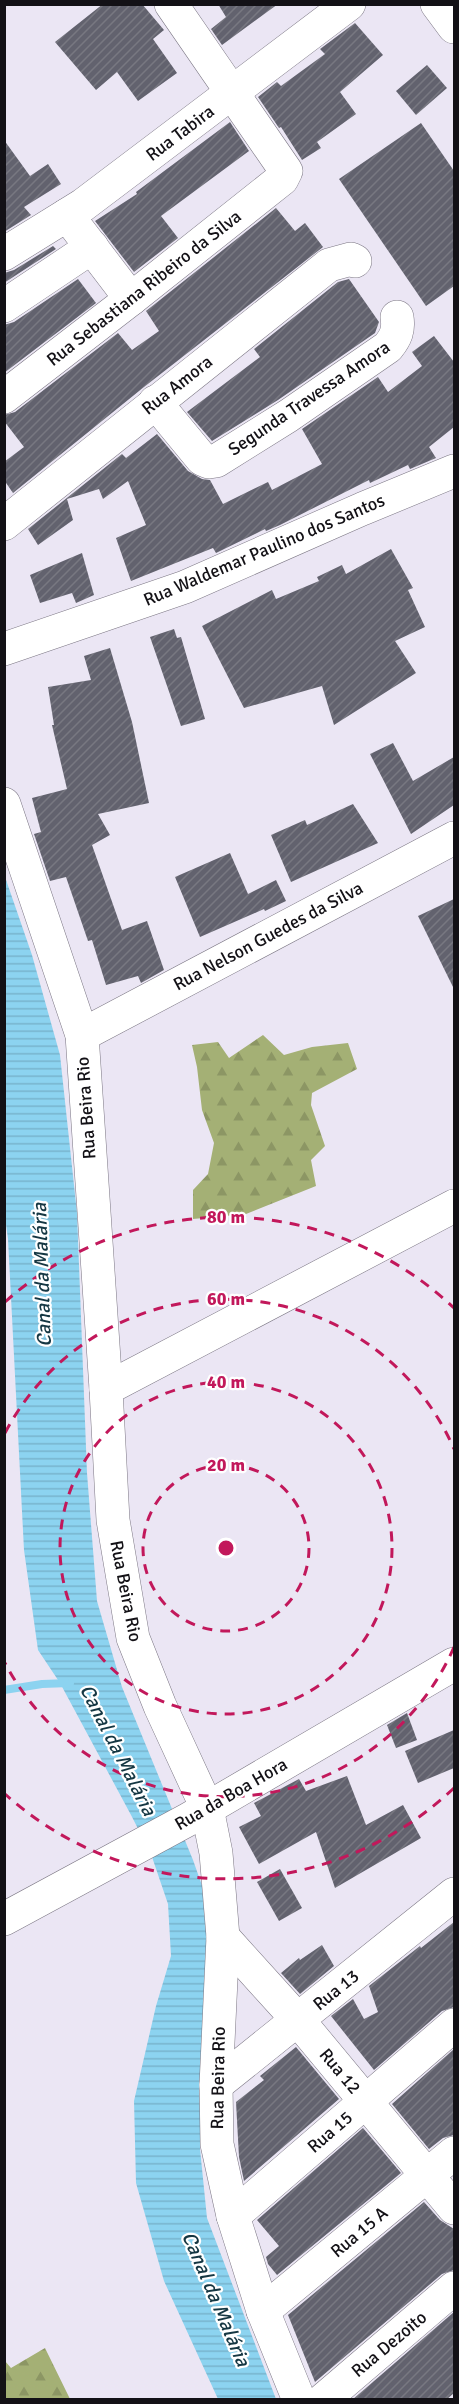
<svg xmlns="http://www.w3.org/2000/svg" width="459" height="2404" font-family="Signika,sans-serif">
<defs>
<pattern id="forest-firs" width="22" height="20" patternUnits="userSpaceOnUse" patternTransform="scale(1.5)"><rect width="22" height="20" fill="#a4b075"/><path d="M5 1l3.5 6h-7zM16 11l3.5 6h-7z" fill="#8c9664"/></pattern>
<pattern id="water-rules" width="6" height="5" patternUnits="userSpaceOnUse" patternTransform="scale(1.5)"><rect width="6" height="5" fill="#8cd3f0"/><path d="M0 2.5h6" fill="none" stroke="#78b4cd"/></pattern>
<pattern id="building-hatch" width="6" height="6" patternUnits="userSpaceOnUse" patternTransform="scale(1.5)"><rect width="6" height="6" fill="#62626e"/><path d="M-1 1l2-2M0 6l6-6M5 7l2-2" fill="none" stroke="#787881"/></pattern>
</defs>
<rect width="100%" height="100%" fill="#ebe6f4"/>
<g fill="url(#forest-firs)">
<polygon points="263,1035 284,1055 312,1047 348,1043 357,1069 312,1093 311,1105 325,1146 311,1160 316,1186 246,1214 193,1219 193,1190 208,1174 214,1143 202,1110 197,1067 192,1045 218,1042 229,1058"/>
<polygon points="45,2348 70,2399 5,2399 5,2361 11,2368"/>
</g>
<polygon fill="url(#water-rules)" points="4,874 32,955 60,1055 77,1213 87,1473 97,1601 122,1687 193,1860 210,1908 200,2149 207,2218 276,2399 218,2399 164,2281 136,2183 134,2101 156,2006 171,1956 168,1904 151,1854 131,1815 60,1683 38,1650 24,1550 8,1239 4,1210"/>
<g fill="none" stroke-linecap="round" stroke-linejoin="round">
<polyline stroke="#8cd3f0" stroke-width="8" points="4,1690 42,1684 70,1683"/>
</g>
<g fill="url(#building-hatch)">
<polygon points="103,4 142,4 164,30 153,39 177,73 138,101 117,72 96,90 55,42"/>
<polygon points="218,4 278,4 222,45 211,29 226,17"/>
<polygon points="355,23 383,55 340,92 356,114 317,142 321,148 302,160 281,127 279,128 258,97 277,82 281,86 325,54 320,49"/>
<polygon points="427,65 447,88 416,115 396,91"/>
<polygon points="230,122 249,151 161,216 178,238 134,272 95,221 137,194 136,192"/>
<polygon points="421,123 454,171 454,286 426,306 339,179"/>
<polygon points="4,140 30,176 48,164 61,184 24,207 31,215 4,232"/>
<polygon points="276,208 295,231 305,223 323,247 144,387 13,493 4,480 4,462 24,447 4,421 4,415 15,412 118,333 132,350 159,331 146,311"/>
<polygon points="53,246 56,249 4,283 4,273 14,270"/>
<polygon points="78,279 96,303 4,373 4,325 14,322"/>
<polygon points="349,279 379,322 375,333 278,400 212,441 187,412 260,357 254,349 338,282"/>
<polygon points="434,336 454,362 454,427 429,447 436,458 410,469 408,465 370,483 369,480 280,525 266,531 265,529 216,553 213,548 131,581 116,538 146,525 128,481 103,499 99,489 67,499 73,520 38,545 28,529 122,454 126,458 157,434 188,471 202,479 210,480 223,504 268,482 272,490 322,464 302,429 378,377 388,392 422,366 412,352"/>
<polygon points="391,549 413,588 408,590 425,627 395,641 416,673 334,725 322,686 244,708 202,626 272,590 276,599 319,581 317,577 342,565 346,574"/>
<polygon points="82,553 94,595 76,603 72,593 40,603 30,575"/>
<polygon points="174,629 177,638 181,637 205,719 181,726 150,637"/>
<polygon points="110,648 132,722 149,803 98,814 110,835 92,845 122,930 147,921 164,970 141,983 138,976 106,985 92,940 88,941 66,877 50,881 34,834 41,832 32,798 67,789 52,725 54,725 48,687 91,680 84,656"/>
<polygon points="393,743 413,781 454,757 454,805 411,834 370,754"/>
<polygon points="353,804 378,843 291,882 271,835 305,820 307,825"/>
<polygon points="230,853 248,894 276,880 286,901 265,911 264,909 200,937 175,877"/>
<polygon points="454,899 454,989 418,916"/>
<polygon points="407,1713 417,1740 396,1748 387,1725"/>
<polygon points="454,1730 454,1768 418,1783 405,1751"/>
<polygon points="347,1776 366,1825 403,1805 421,1838 335,1888 316,1832 259,1864 239,1827 261,1816 254,1803 299,1779 306,1791"/>
<polygon points="280,1869 302,1908 279,1921 257,1882"/>
<polygon points="454,1922 454,2007 442,2011 374,2070 331,2016 353,1999 364,2019 378,2012 369,1986 420,1946 421,1948"/>
<polygon points="322,1945 334,1966 300,1994 281,1973 299,1958 300,1960"/>
<polygon points="296,2047 339,2099 244,2181 239,2157 236,2102 264,2080 260,2076"/>
<polygon points="454,2049 454,2135 443,2138 429,2149 392,2104"/>
<polygon points="363,2128 401,2173 277,2275 268,2264 266,2257 279,2246 257,2220"/>
<polygon points="424,2202 440,2220 454,2229 454,2270 442,2274 315,2382 288,2315"/>
<polygon points="454,2312 454,2393 446,2400 352,2400"/>
</g>
<g fill="none" stroke-linecap="round" stroke-linejoin="round">
<g stroke="#7c7784" stroke-width="34">
<g id="minor">
<polyline points="437,4 454,27"/>
<polyline points="67,215 131,299"/>
<polyline points="4,254 83,205 349,4"/>
<polyline points="4,306 92,247"/>
<polyline points="4,397 131,299 282,179 286,171 171,4"/>
<path d="M155 402 202 459 209 462 216 461 288 416 388 347C396 337 399 330 397 317"/>
<polyline points="4,524 329,265 351,259 355,261"/>
<polyline points="4,649 185,587 362,509 454,471"/>
<polyline points="4,804 82,1035 106,1389 113,1520 133,1638 160,1706 207,1808 216,1853 223,1937 216,2085 217,2144 233,2216 263,2311 299,2400"/>
<polyline points="82,1035 454,838"/>
<polyline points="106,1389 454,1206"/>
<polyline points="4,1919 189,1819 454,1664"/>
<polyline points="223,1937 298,2020 454,2208"/>
<polyline points="216,2085 454,1894"/>
<polyline points="233,2216 454,2025"/>
<polyline points="263,2311 454,2153"/>
<polyline points="323,2400 454,2288"/>
</g>
</g>
<use href="#minor" stroke="#fff" stroke-width="33"/>
</g>
<g fill="none" stroke="#c2185b" stroke-width="3" stroke-dasharray="10 8">
<circle cx="226" cy="1548" r="83"/>
<circle cx="226" cy="1548" r="166"/>
<path d="M454 1647A249 249 0 0 1 5 1663M5 1433A249 249 0 0 1 454 1449"/>
<path d="M454 1788A331 331 0 0 1 5 1794M5 1302A331 331 0 0 1 454 1308"/>
</g>
<g text-anchor="middle" dominant-baseline="central" stroke-width="4.5" stroke-linejoin="round" paint-order="stroke">
<g font-size="18" fill="#131116" stroke="#fff">
<text transform="translate(180 133) rotate(-37)">Rua Tabira</text>
<text transform="translate(144 288) rotate(-38)">Rua Sebastiana Ribeiro da Silva</text>
<text transform="translate(177 385) rotate(-38)">Rua Amora</text>
<text transform="translate(309 398) rotate(-34)">Segunda Travessa Amora</text>
<text transform="translate(264 550) rotate(-23)">Rua Waldemar Paulino dos Santos</text>
<text transform="translate(268 936) rotate(-28)">Rua Nelson Guedes da Silva</text>
<text transform="translate(86 1108) rotate(-94)">Rua Beira Rio</text>
<text transform="translate(126 1591) rotate(79)">Rua Beira Rio</text>
<text transform="translate(231 1794) rotate(-30)">Rua da Boa Hora</text>
<text transform="translate(336 1990) rotate(-39)">Rua 13</text>
<text transform="translate(340 2071) rotate(50)">Rua 12</text>
<text transform="translate(218 2078) rotate(-89)">Rua Beira Rio</text>
<text transform="translate(330 2132) rotate(-41)">Rua 15</text>
<text transform="translate(359 2232) rotate(-40)">Rua 15 A</text>
<text transform="translate(389 2344) rotate(-40)">Rua Dezoito</text>
</g>
<g font-size="20" font-style="italic" fill="#153743" stroke="#fff">
<text transform="translate(42 1275) rotate(-92)">Canal da Malária</text>
<text transform="translate(118 1750) rotate(63)">Canal da Malária</text>
<text transform="translate(216 2299) rotate(67)">Canal da Malária</text>
</g>
</g>
<circle cx="226" cy="1548" r="9" fill="#c2185b" stroke="#fff" stroke-width="3"/>
<g font-size="18" text-anchor="middle" font-weight="bold" fill="#c2185b" stroke="#fff" stroke-width="4.5" stroke-linejoin="round" paint-order="stroke">
<text x="226" y="1223">80 m</text>
<text x="226" y="1305">60 m</text>
<text x="226" y="1388">40 m</text>
<text x="226" y="1471">20 m</text>
</g>
<rect width="459" height="2404" fill="none" stroke="#131116" stroke-width="12"/>
</svg>
